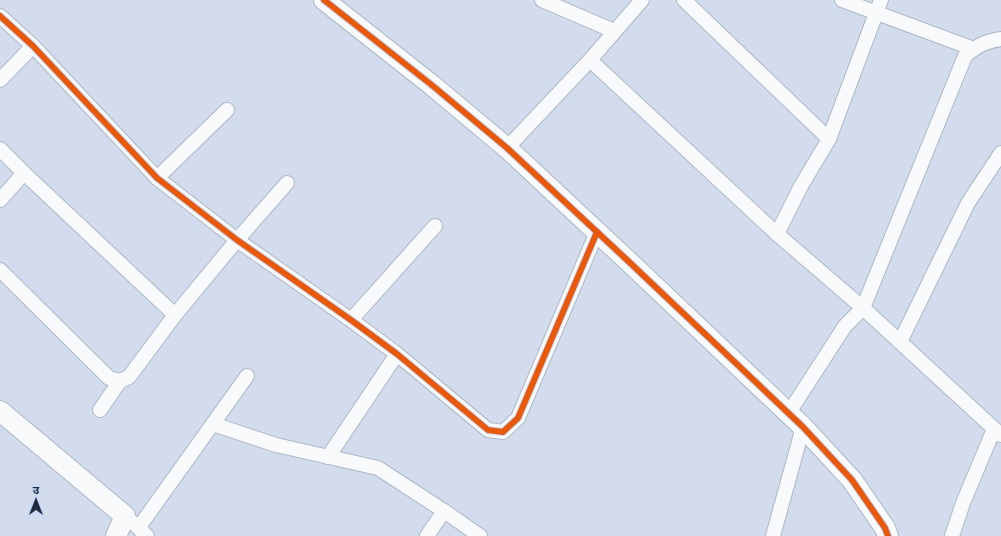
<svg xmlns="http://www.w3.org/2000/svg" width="1001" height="536" font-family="'Libre Baskerville','Noto Sans Devanagari',serif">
<rect width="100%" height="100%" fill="#d2dced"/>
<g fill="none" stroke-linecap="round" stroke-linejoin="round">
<g stroke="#adb7c8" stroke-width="16">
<g id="street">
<polyline points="542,0 614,31"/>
<polyline points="684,0 829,139"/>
<polyline points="842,0 974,49"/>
<polyline points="0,16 33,46 157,178 237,240 351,320 397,354 488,430 503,432 518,418 597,232"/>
<polyline points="590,60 777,234 863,308 1001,435"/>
<polyline points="0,80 33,46"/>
<polyline points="507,148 590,60 642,0"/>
<polyline points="0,149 24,173 175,315"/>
<polyline points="157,178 227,110"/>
<polyline points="0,200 24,173"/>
<polyline points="777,234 801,186 829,139 881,0"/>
<polyline points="0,270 109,378 120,381 129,377 175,315 237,240 287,183"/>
<polyline points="351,320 435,226"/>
<polyline points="900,342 968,203 1001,153"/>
<polyline points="100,410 120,381"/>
<path d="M788 414 845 326 863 308 965 56C978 45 984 42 1001 39"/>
<polyline points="213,424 276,445 378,468 444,511 480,536"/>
<polyline points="328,457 397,354"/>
<polyline points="131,521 147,536"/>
<polyline points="139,527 247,376"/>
<polyline points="427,536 444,511"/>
<polyline points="773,536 803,427"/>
<polyline points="952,536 963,503 994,429"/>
</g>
</g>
<g stroke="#adb7c8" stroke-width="22">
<g id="secondary">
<polyline points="324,0 433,86 507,148 626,259 803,427 852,480 885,528 888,536"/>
<polyline points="0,411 125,516 116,536"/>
</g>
</g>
<use href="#street" stroke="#f8fafc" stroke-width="14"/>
<use href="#secondary" stroke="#f8fafc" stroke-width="20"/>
<g stroke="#c6d8f9" stroke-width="8">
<g id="cycleway">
<polyline points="324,0 433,86 507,148 626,259 803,427 852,480 885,528 888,536"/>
<polyline points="0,16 33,46 157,178 237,240 351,320 397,354 488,430 503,432 518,418 597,232"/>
</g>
</g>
<use href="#cycleway" stroke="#e8590c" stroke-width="6"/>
</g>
<g transform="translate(36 500)" stroke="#c6d8f9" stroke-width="3" paint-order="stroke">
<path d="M0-3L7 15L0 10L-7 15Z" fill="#202b3f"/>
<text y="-6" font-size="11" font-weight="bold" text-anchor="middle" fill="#202b3f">उ</text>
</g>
</svg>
